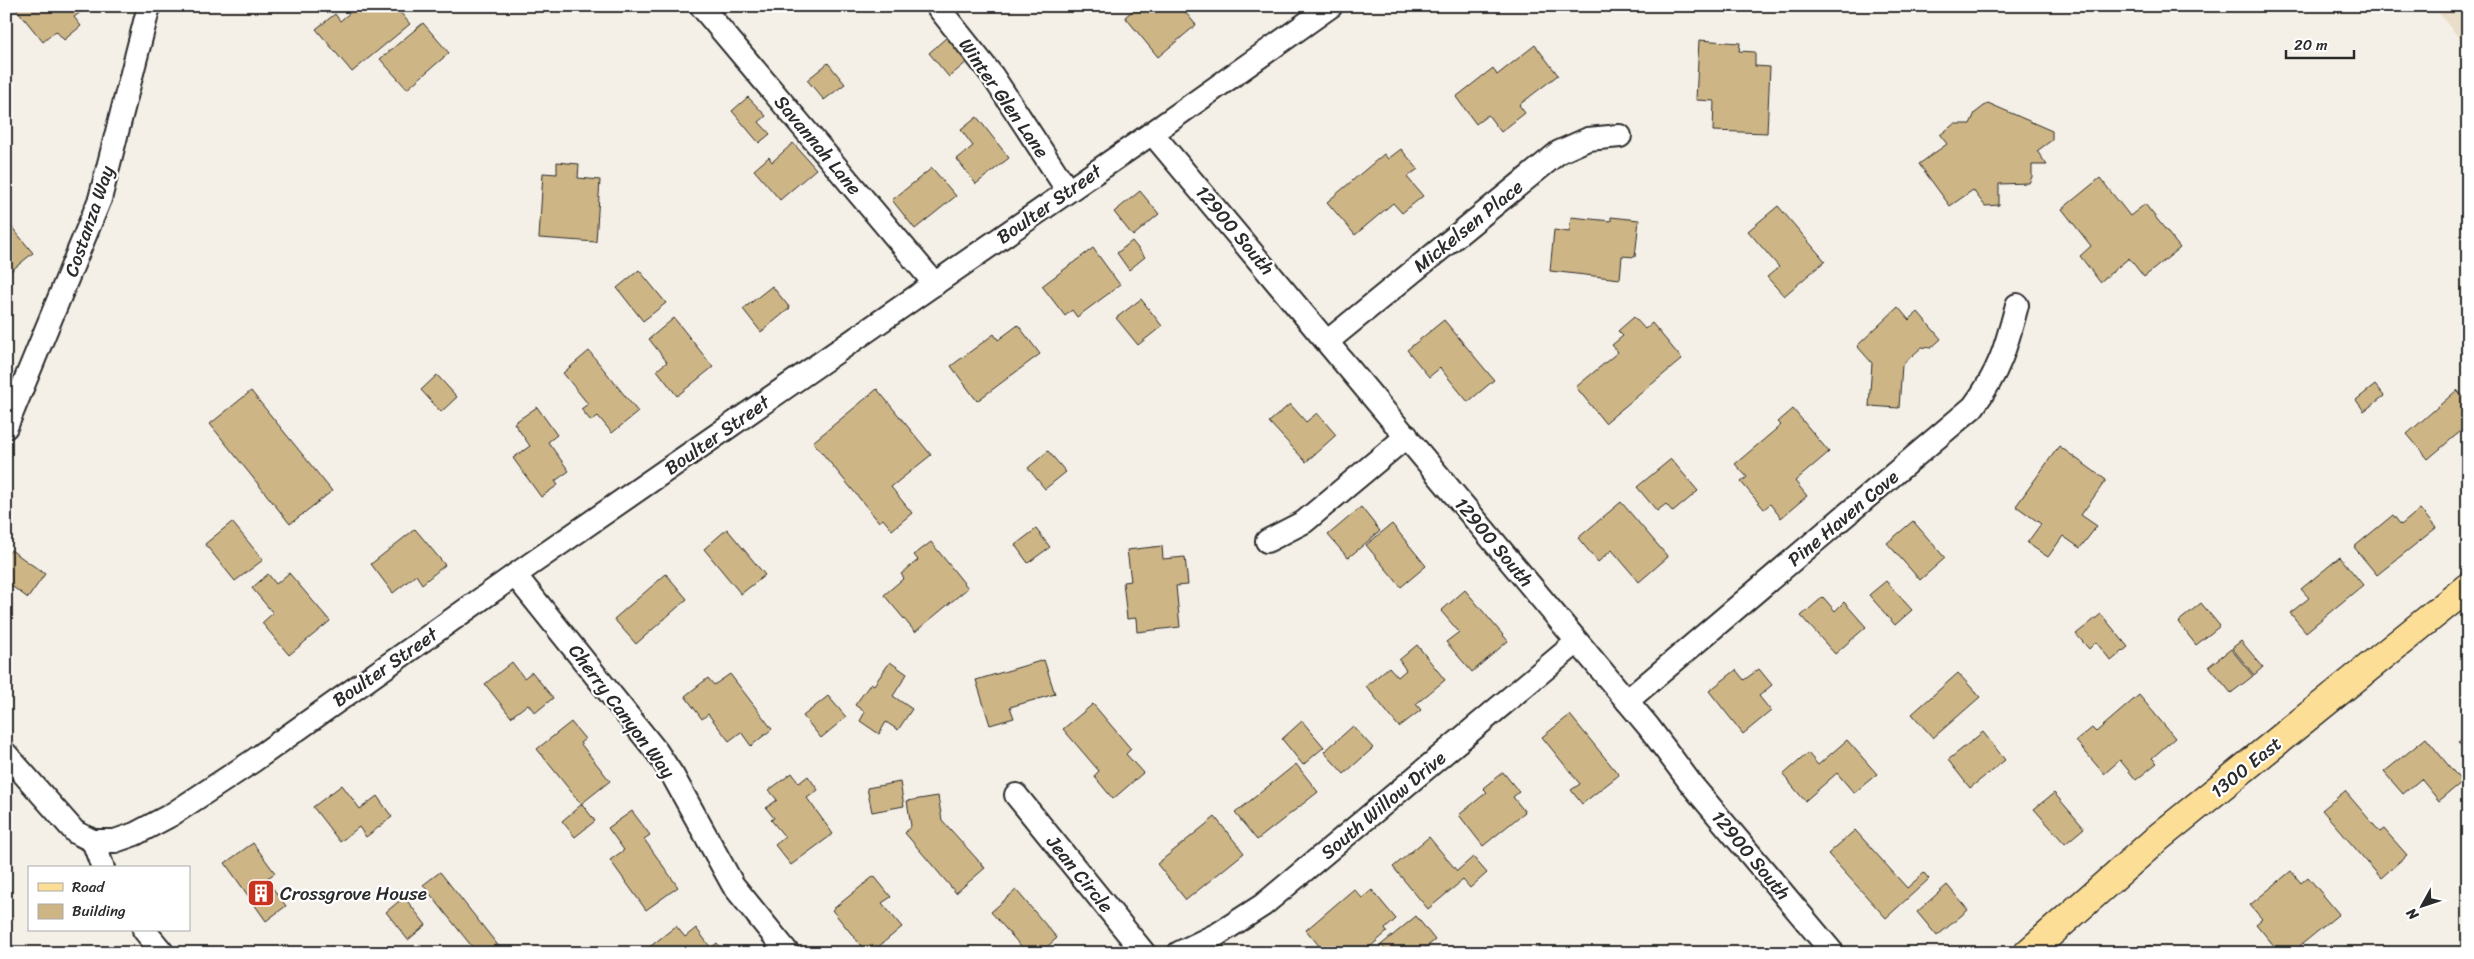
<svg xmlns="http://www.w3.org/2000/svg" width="2474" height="959" font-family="Sriracha,sans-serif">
<rect width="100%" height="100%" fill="#f5f0e7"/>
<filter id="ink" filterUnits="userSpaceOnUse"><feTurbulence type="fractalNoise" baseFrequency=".02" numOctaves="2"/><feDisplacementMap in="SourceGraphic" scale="10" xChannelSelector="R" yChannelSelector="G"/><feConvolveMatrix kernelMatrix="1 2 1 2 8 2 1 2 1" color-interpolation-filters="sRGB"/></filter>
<g filter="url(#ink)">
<polygon fill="#e9deca" points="2433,6 2468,6 2468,49"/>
<g fill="#cdb585" stroke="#2b2b2b">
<polygon points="14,6 83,6 85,9 74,17 81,26 64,40 56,31 43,42"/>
<polygon points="358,6 395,6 410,24 352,72 316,29 335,14 340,21"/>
<polygon points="1138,6 1180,6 1196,25 1158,57 1125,17"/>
<polygon points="423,23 449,53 407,89 380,59"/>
<polygon points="947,37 968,61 949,77 929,53"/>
<polygon points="1699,40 1740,43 1739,51 1755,52 1755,66 1770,67 1767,133 1713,131 1714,101 1696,100"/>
<polygon points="1535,45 1558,75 1519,105 1525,113 1501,132 1488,115 1476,124 1456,97 1493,68 1497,75"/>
<polygon points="828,63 845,84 824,100 807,80"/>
<polygon points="748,97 766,116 759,122 770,134 759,143 732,111"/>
<polygon points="1988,103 2052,131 2052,140 2037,151 2047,165 2032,165 2032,177 2029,183 1999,184 1999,205 1985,206 1973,190 1950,206 1919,164 1947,144 1940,135 1954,124 1970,124 1975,113"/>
<polygon points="977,117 1009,158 976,184 957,159 973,146 961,130"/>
<polygon points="793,143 816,169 780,200 754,170 769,157 772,162"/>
<polygon points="1401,149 1418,169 1407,177 1423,196 1402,213 1393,203 1355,235 1327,202 1384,154 1388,159"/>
<polygon points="557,162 579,164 578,178 600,180 596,242 539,238 543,173 557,174"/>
<polygon points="932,168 956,196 915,229 892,200"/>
<polygon points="2100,178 2130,216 2145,204 2180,248 2144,277 2129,258 2100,282 2080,256 2091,246 2062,209"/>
<polygon points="1140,191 1159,214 1133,236 1114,212"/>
<polygon points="1778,206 1825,261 1784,296 1767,277 1779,267 1748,231"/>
<polygon points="1571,217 1611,221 1611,217 1639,220 1635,257 1622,256 1620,279 1550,271 1554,230 1569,232"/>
<polygon points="6,220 33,253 6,275"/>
<polygon points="1132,241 1145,257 1129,270 1117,253"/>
<polygon points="1093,248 1120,285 1077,317 1072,310 1065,316 1042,286"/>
<polygon points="639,270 666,303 643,321 617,288"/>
<polygon points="772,286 790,308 761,332 743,309"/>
<polygon points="1141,299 1162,326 1138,345 1116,318"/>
<polygon points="1898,307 1909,320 1918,312 1941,339 1931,348 1922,347 1902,365 1899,408 1869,406 1872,363 1857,346"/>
<polygon points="1634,317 1645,329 1652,323 1682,359 1605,423 1576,387 1618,352 1612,345 1623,336 1618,331"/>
<polygon points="674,318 713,367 677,396 657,370 667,362 649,339"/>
<polygon points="1444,320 1494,380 1468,402 1440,368 1429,377 1407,350"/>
<polygon points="1018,325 1040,354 977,401 951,366 994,334 998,340"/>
<polygon points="589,351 638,412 612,433 598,416 591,421 581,409 588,404 563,373"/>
<polygon points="437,375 457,397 441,412 421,390"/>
<polygon points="2375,385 2384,396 2364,411 2356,400"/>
<polygon points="877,389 931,455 891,487 912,513 892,530 883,519 879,522 813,442"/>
<polygon points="2457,390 2468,402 2468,425 2428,459 2407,434"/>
<polygon points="251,391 332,491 290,524 210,424"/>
<polygon points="1290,404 1306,422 1317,413 1336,435 1306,462 1269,422"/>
<polygon points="537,407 557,435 548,442 569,471 555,481 558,485 541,497 513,458 530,446 514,423"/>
<polygon points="1793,409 1829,452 1795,481 1807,496 1781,518 1770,504 1764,509 1741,482 1747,477 1735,464 1781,425 1778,422"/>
<polygon points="2059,446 2106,480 2081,515 2097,526 2080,548 2063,536 2048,557 2027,543 2041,524 2016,506"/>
<polygon points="1048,451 1066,472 1045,489 1028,468"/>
<polygon points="1671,459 1698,491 1673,512 1666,504 1657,511 1637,487"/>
<polygon points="1621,502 1668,557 1639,582 1612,550 1598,562 1578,538"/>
<polygon points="1361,507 1380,531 1348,558 1328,535"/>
<polygon points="2420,509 2436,528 2377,575 2354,547 2393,515 2401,525"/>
<polygon points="1913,521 1945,558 1920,580 1887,543"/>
<polygon points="232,522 263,560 235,581 205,544"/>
<polygon points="1392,524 1426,566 1401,587 1366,545"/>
<polygon points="415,529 445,565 422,584 416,575 393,593 371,564"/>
<polygon points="727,529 765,575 741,594 704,549"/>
<polygon points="1036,529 1050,547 1028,563 1015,545"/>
<polygon points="931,542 968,588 915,632 884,595 904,578 901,574 918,560 914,555"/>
<polygon points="1162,546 1163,559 1185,557 1188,585 1176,586 1180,627 1137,632 1136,618 1127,619 1123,582 1131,581 1127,550"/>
<polygon points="11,550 45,574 28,598 6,582 6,557"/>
<polygon points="2340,557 2363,585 2306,632 2290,613 2309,598 2301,589"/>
<polygon points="289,573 330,621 289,655 262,623 273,613 252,588 268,574 276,584"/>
<polygon points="666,574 687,599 636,644 614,619"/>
<polygon points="1886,581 1912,610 1895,625 1869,595"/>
<polygon points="1465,590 1508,641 1472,672 1446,642 1459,632 1441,611"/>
<polygon points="1823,597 1835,611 1844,602 1866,627 1835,654 1801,616"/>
<polygon points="2201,603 2220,626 2196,645 2178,622"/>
<polygon points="2101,614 2128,647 2111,661 2096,642 2089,649 2076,634"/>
<polygon points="2241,641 2263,667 2254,675 2232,648"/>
<polygon points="1417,645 1445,680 1416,704 1421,710 1399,727 1366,686 1389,667 1398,677 1406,670 1399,660"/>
<polygon points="2231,649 2253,676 2231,693 2209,666"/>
<polygon points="1044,660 1055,694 1010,707 1014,718 990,725 976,680"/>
<polygon points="512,662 524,678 532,672 553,698 535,713 528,704 511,717 485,684"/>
<polygon points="890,662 907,674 893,696 912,709 898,730 886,722 879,734 860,721 865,712 855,705 871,683 874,685"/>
<polygon points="1759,669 1772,685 1759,696 1771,711 1743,734 1709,691 1736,670 1744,680"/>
<polygon points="1958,673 1980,697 1933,738 1912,714"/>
<polygon points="730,674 772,729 751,746 741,732 729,741 708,714 702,719 685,696 708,678 714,685"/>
<polygon points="2139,695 2175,738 2152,758 2157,763 2136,780 2120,760 2104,774 2076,741 2092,728 2096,732"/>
<polygon points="828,696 846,717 821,738 803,716"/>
<polygon points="1093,704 1131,749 1126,754 1143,773 1113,799 1094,776 1099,771 1063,729"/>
<polygon points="1570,715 1619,775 1582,804 1571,790 1580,784 1542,737"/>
<polygon points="1302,721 1324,747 1303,765 1282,739"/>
<polygon points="571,722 585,739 580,743 610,781 581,804 537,749"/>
<polygon points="1353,726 1373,748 1344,774 1324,752"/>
<polygon points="1983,732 2005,760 1970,788 1948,760"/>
<polygon points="2468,735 2468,754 2458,742"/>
<polygon points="2426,738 2462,782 2439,801 2421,779 2403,794 2384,772"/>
<polygon points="1847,740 1877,774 1854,793 1837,773 1805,801 1783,775 1808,753 1818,765"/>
<polygon points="1296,764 1318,792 1257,840 1235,813"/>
<polygon points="1503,772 1519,792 1513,797 1525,812 1483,846 1459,815 1487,792 1483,788"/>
<polygon points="792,773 799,783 808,776 818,790 807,798 833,834 791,865 775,845 785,837 771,820 774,818 766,808 777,800 769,790"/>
<polygon points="900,782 904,806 872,812 867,788"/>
<polygon points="342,785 360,809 377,796 392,817 366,837 359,827 340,842 313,807"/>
<polygon points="2345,791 2380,832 2384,829 2407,855 2381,878 2322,810"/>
<polygon points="2054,793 2084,828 2065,844 2034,809"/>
<polygon points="938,796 942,820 985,868 956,893 905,833 911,826 907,801"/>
<polygon points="582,804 595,821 575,837 562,821"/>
<polygon points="632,811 650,835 644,839 678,887 646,910 610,860 624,850 608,828"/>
<polygon points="1215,817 1244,853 1186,900 1157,864"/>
<polygon points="1855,830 1907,888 1924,873 1929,879 1886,918 1828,854"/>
<polygon points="1429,837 1457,871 1473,857 1487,873 1470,888 1463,880 1428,909 1393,867"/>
<polygon points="253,843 275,873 266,879 286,906 266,921 225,863"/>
<polygon points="2291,871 2301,883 2308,877 2339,914 2291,953 2280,953 2256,924 2262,919 2250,905"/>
<polygon points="440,872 504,953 477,953 423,885"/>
<polygon points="874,876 891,897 882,903 902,927 871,953 867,953 832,910"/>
<polygon points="1947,885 1968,910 1937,936 1917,912"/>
<polygon points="1354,889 1362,898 1372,890 1396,919 1385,929 1387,932 1363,953 1325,953 1306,930"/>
<polygon points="1016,890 1057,938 1040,953 1027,953 991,912"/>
<polygon points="404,897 426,925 408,940 386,912"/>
<polygon points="1416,916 1435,940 1419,953 1388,953 1381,945"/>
<polygon points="676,926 685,937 696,928 711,948 717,943 725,953 642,953"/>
<polygon points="2150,945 2157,953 2140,953"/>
</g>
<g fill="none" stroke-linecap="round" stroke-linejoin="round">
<g stroke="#2b2b2b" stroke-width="26">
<g id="minor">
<polyline points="701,6 935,284"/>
<polyline points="937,6 992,75 1068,191"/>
<polyline points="1152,133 1648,726 1692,785 1833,953"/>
<polyline points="1328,341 1559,152 1588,139 1620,136"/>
<polyline points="6,427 100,199 149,6"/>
<polyline points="1267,541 1304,522 1407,436"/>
<polyline points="515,575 657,752 673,776 733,885 788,953"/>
<path d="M1627 701 1973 407C2000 371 2006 347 2017 305"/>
<polyline points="6,754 75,832 93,841 115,841 135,834 171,815 253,761 515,575 1152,133 1331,6"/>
<polyline points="1016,795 1144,953"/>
<polyline points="93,841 103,868"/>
<polyline points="144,930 163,953"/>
<polyline points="1179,953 1218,934 1263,905 1577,642"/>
</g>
</g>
<g stroke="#2b2b2b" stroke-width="31">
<polyline id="major" points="2028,953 2159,837 2468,587"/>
</g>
<use href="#minor" stroke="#fff" stroke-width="22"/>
<use href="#major" stroke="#fcde96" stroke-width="28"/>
</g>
</g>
<defs>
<g id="building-square" transform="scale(1.4375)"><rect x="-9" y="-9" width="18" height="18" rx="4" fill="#c8321e" stroke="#fff"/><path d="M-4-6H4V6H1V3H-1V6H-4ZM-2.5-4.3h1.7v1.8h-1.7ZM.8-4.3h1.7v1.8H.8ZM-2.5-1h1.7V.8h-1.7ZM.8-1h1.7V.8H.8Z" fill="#fff"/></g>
</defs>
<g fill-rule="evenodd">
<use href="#building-square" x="261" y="893"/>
</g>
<g text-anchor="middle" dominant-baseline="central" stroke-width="4.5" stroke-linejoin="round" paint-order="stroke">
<g font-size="19" fill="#2b2b2b" stroke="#fff">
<text transform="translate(1004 98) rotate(55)">Winter Glen Lane</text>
<text transform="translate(818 145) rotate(50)">Savannah Lane</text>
<text transform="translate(1049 204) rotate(-35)">Boulter Street</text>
<text transform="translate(89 221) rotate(-71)">Costanza Way</text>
<text transform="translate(1468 226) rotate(-39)">Mickelsen Place</text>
<text transform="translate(1235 230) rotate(50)">12900 South</text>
<text transform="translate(717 435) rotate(-35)">Boulter Street</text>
<text transform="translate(1843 518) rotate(-40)">Pine Haven Cove</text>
<text transform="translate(1494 542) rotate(50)">12900 South</text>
<text transform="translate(385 667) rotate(-35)">Boulter Street</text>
<text transform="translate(622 711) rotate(53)">Cherry Canyon Way</text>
<text transform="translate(2246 767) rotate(-39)">1300 East</text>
<text transform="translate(1383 805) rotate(-40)">South Willow Drive</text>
<text transform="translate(1751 855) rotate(50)">12900 South</text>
<text transform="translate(1080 874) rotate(51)">Jean Circle</text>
</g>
<g font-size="19" fill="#2b2b2b" stroke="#fff" text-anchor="start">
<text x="280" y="893">Crossgrove House</text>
</g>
</g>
<rect width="2474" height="959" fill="none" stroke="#fff" stroke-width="25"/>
<rect x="12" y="12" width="2449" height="934" fill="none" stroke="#2b2b2b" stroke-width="2" filter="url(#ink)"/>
<rect x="28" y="866" width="162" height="65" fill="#ffffff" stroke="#aaaaaa"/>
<rect x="38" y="883" width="25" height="8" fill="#fcde96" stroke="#aaaaaa"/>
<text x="72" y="892" font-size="15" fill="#2b2b2b">Road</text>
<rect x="38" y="904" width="25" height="15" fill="#cdb585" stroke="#aaaaaa"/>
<text x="72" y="916" font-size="15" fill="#2b2b2b">Building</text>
<g transform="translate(2422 906) rotate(230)" stroke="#ffffff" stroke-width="4" paint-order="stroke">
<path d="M0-4L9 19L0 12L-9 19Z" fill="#2b2b2b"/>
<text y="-8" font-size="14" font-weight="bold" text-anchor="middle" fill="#2b2b2b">N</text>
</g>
<path d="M2286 50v8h68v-8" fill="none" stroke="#2b2b2b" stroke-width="2.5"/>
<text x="2294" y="50" font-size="15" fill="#2b2b2b" stroke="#ffffff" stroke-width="4" paint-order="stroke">20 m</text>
</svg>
